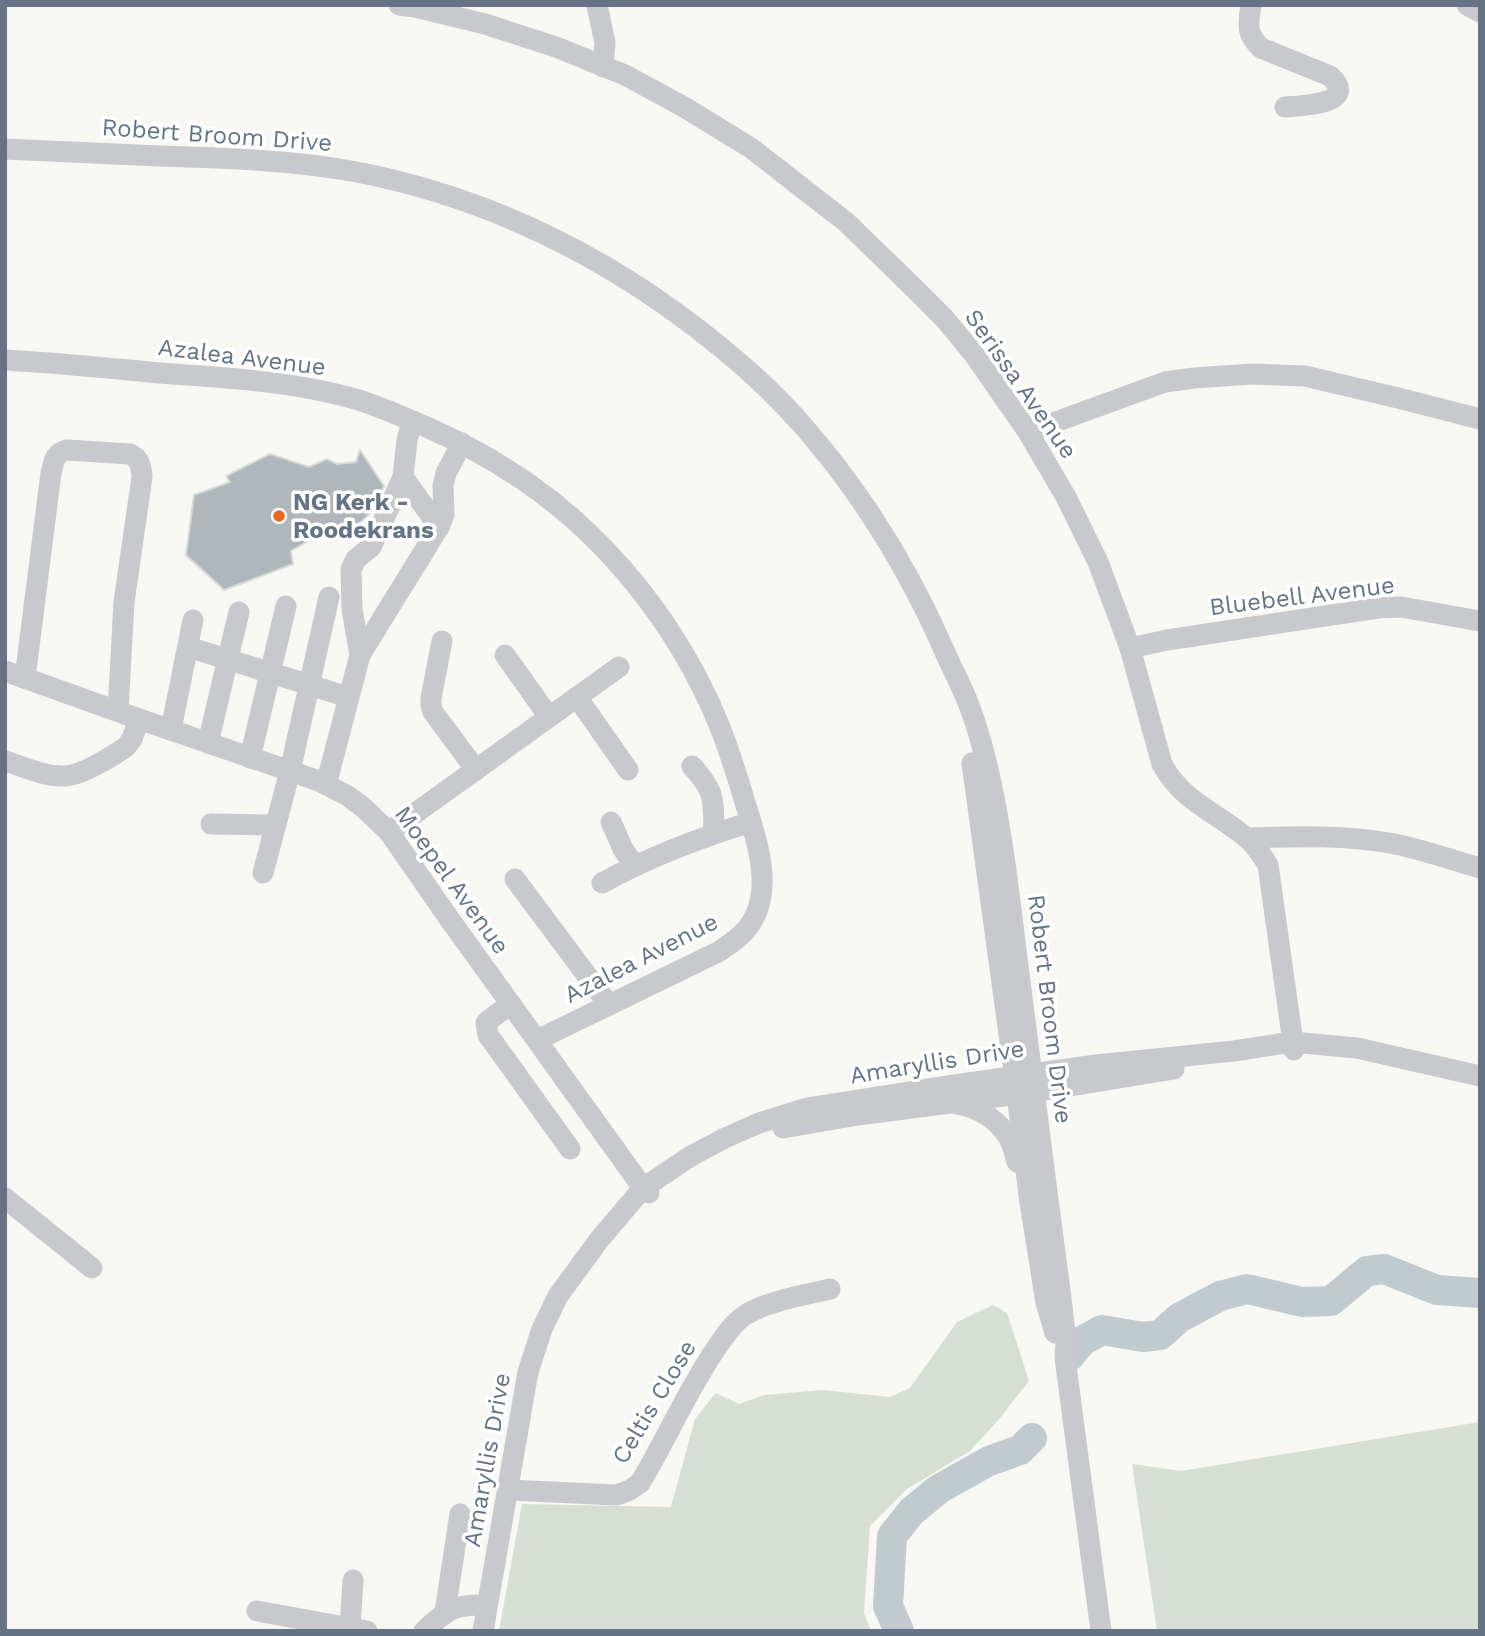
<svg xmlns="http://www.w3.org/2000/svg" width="1485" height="1636" font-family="'Work Sans',sans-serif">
<rect width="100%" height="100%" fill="#f7f7f4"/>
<g fill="#d7dfd4">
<polygon points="993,1305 1007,1313 1029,1381 1000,1418 970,1451 907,1489 870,1526 864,1613 871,1631 499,1631 522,1504 671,1507 695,1419 716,1393 739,1404 765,1395 822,1390 890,1397 910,1388 957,1322"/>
<polygon points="1480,1422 1480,1631 1157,1631 1132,1464 1181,1471"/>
</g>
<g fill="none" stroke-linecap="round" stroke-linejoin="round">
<g stroke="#c0cacf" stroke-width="30">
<polyline points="1070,1356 1082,1341 1102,1330 1143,1337 1160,1335 1179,1318 1220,1296 1247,1289 1302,1302 1331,1301 1367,1271 1384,1269 1437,1290 1480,1293"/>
<polyline points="899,1631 888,1606 892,1536 912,1511 939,1489 989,1461 1020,1450 1032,1438"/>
</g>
</g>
<polygon fill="#afb6bc" stroke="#d8d9d6" stroke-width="2" points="360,450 384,486 373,511 344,537 312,539 291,551 293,564 224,590 186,555 194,495 230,482 226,476 270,454 309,467 327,459 337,464 356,462"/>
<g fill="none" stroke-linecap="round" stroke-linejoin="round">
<g stroke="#c7c9cd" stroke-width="21">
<path d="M399 5 415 7 485 24 556 47 625 75 684 107 751 148 846 222 915 289 944 318 973 353 1028 432 1066 497 1098 562 1130 648 1162 764C1183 803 1217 812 1248 839 1257 847 1262 855 1268 865L1294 1050"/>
<polyline points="597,5 605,43 603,67"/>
<path d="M1251 5C1248 25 1246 34 1261 48L1330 76C1361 104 1300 106 1285 107"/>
<polyline points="1467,5 1480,12"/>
<path d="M5 149C57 151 108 154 159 156 226 158 291 160 357 172 485 197 597 251 699 330 738 360 773 391 805 428 863 495 909 570 944 650 950 664 957 677 963 691 971 707 976 725 981 742 1002 817 1009 897 1019 974 1032 1082 1047 1190 1061 1298L1066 1341 1065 1358 1101 1631"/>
<path d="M5 360C61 363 116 369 172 374 231 378 291 382 348 397 376 404 405 418 431 429 467 445 501 464 533 487 613 544 679 629 717 720 728 746 736 772 744 799 756 839 778 896 744 932 737 940 727 946 718 952L537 1040"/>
<polyline points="1028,432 1165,382 1194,378 1252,374 1305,376 1398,398 1480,419"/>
<polyline points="403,477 439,527"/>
<polyline points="442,641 431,698 431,705 433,712 476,770"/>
<polyline points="188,647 348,697"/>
<polyline points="1130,648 1167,640 1378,608 1401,607 1480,621"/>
<polyline points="360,655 352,609 351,569 356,559 371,547 403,477 407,440 412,421"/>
<polyline points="505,655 549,717"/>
<polyline points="5,671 139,719 319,781 348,796 364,808 389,832 448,917 643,1188 649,1193"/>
<path d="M25 678 51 473C54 462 54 453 67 450L130 454C140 459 141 466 142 477L124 602 118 711"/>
<polyline points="577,697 628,770"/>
<polyline points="171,730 193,620"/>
<polyline points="208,743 239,612"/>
<polyline points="250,758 286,606"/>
<path d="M5 761C24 767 45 777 65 776 83 775 111 757 126 747L132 739 139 719"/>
<polyline points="972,763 1017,1093 1029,1196 1046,1303 1055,1333"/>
<path d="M692 766C716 793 713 798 714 833"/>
<polyline points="326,785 360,655 439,527 444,515 443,486 446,473 462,443"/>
<polyline points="611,822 623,849 634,865"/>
<polyline points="211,824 275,825"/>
<polyline points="389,832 619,667"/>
<path d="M1247 838C1296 836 1347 835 1395 844 1424 850 1452 860 1480 868"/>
<polyline points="263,873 290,771 329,597"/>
<polyline points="515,879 609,1005"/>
<path d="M602 883C649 857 699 838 751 822"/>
<polyline points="511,1004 489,1020 486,1023 488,1035 570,1149"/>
<path d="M956 1104C978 1106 1004 1123 1012 1145 1014 1150 1015 1156 1017 1162"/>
<polyline points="783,1128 858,1115 1034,1092 1174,1069"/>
<polyline points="5,1198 92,1268"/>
<path d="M508 1490 617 1495 630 1490 640 1483C666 1440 686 1393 715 1350 724 1337 733 1322 747 1314 768 1301 806 1295 830 1289"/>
<polyline points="257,1611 367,1631"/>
<polyline points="445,1612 460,1514"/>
<polyline points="350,1628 353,1580"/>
<path d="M424 1631C448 1609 454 1604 487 1605"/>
<polyline points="483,1631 528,1372 542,1329 558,1296 599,1240 643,1188 691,1156 725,1138 759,1123 807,1108 953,1085 1096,1065 1234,1051 1292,1042 1357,1048 1480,1076"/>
</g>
</g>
<circle fill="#eb6720" stroke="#fff" stroke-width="2.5" cx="279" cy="516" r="7"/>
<g text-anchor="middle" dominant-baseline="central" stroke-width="7" stroke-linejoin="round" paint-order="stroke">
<g font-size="24" fill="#657386" stroke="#fff">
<text transform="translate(217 135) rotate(4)">Robert Broom Drive</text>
<text transform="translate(242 357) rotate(7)">Azalea Avenue</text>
<text transform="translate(1021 384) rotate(55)">Serissa Avenue</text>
<text transform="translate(1302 596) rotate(-7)">Bluebell Avenue</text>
<text transform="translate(452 880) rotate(54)">Moepel Avenue</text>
<text transform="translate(641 958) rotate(-27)">Azalea Avenue</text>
<text transform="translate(1050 1009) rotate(83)">Robert Broom Drive</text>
<text transform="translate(937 1062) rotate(-9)">Amaryllis Drive</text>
<text transform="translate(654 1402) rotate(-59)">Celtis Close</text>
<text transform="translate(487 1460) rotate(-80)">Amaryllis Drive</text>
</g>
<g font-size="24" font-weight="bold" fill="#657386" stroke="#fff" text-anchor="start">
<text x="293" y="502">NG Kerk -<tspan x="293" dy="28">Roodekrans</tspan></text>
</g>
</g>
<rect width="1485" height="1636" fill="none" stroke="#657386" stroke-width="14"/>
</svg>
